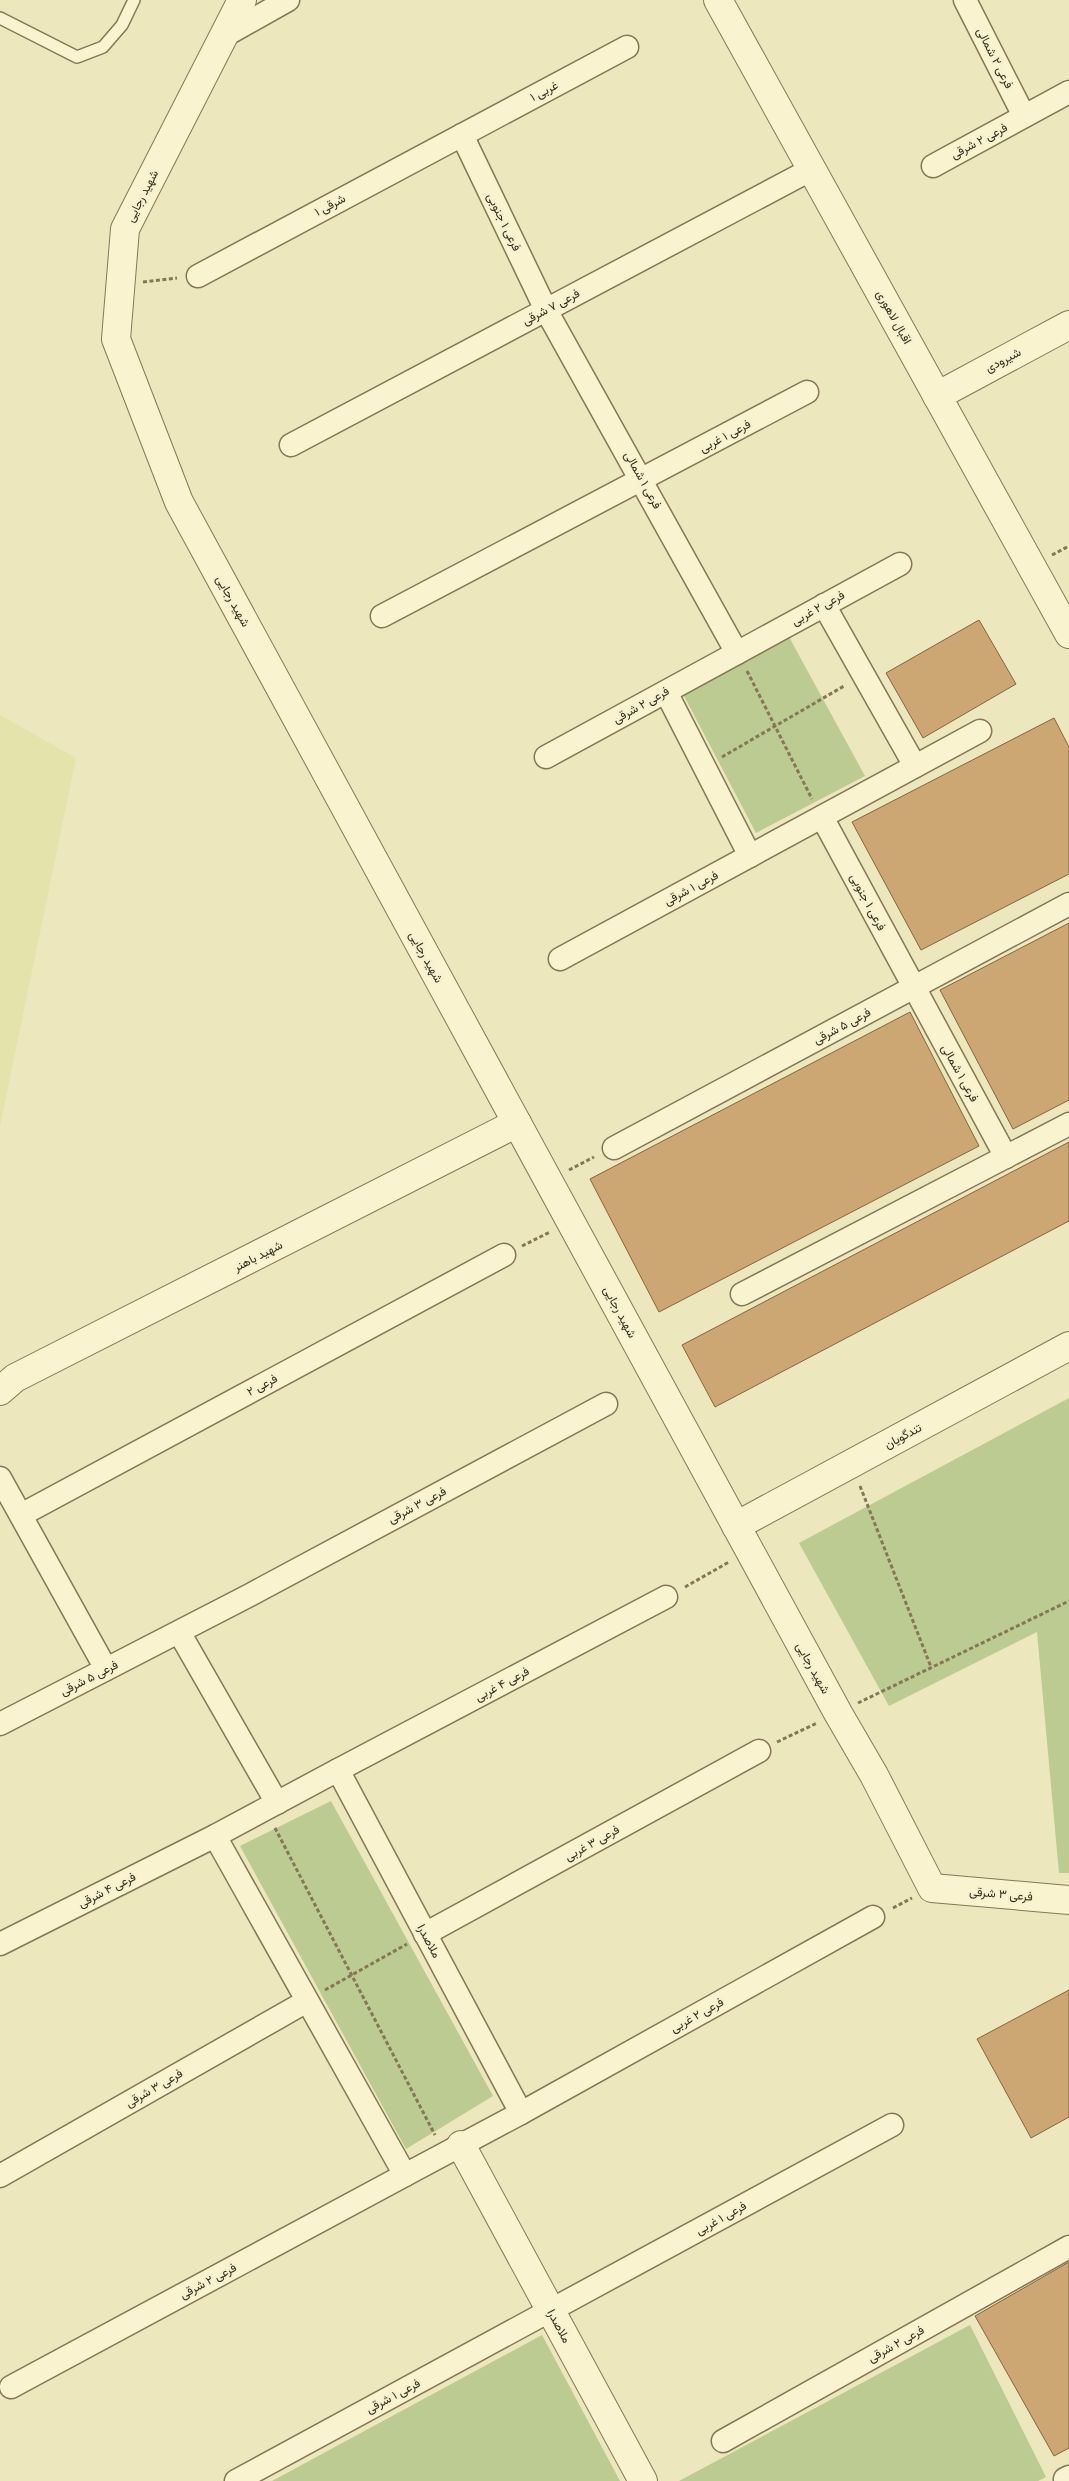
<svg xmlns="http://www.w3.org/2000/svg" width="1069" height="2481" font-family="'Roboto Serif',Vazirmatn,serif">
<rect width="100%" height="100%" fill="#ede7bd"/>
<polygon fill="#e3e3ab" points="0,715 76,758 0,1126"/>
<g fill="#bbcb92">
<polygon points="789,637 865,776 756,833 683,694"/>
<polygon points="1069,1398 1069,1873 1059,1873 1037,1632 889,1706 799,1543"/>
<polygon points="331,1801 493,2096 406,2149 240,1846"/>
<polygon points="970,2325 1046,2477 1038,2481 679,2481"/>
<polygon points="542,2335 620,2481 272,2481"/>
</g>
<g fill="#cca773" stroke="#84653c">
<polygon points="979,620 1016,684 923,738 886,673"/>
<polygon points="1054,718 1069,747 1069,874 921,950 852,822"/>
<polygon points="1069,923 1069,1100 1013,1129 940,990"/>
<polygon points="910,1012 979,1146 659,1312 590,1179"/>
<polygon points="1069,1142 1069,1221 715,1407 682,1345"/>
<polygon points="1069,1990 1069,2117 1031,2138 977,2039"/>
<polygon points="1069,2262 1069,2448 1054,2456 975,2316"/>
</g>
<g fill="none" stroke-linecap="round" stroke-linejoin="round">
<g stroke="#857756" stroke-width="14">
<polyline id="service" points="0,18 77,57 103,47 122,25 134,0"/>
</g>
<g stroke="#857756" stroke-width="25">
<g id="minor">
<polyline points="965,0 1024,116"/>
<polyline points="224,36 288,0"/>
<polyline points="462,135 546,310 737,653"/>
<polyline points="933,166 1069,92"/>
<polyline points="198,276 627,47"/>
<polyline points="291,445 812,169"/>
<polyline points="824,605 915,766"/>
<polyline points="382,616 807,392"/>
<polyline points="666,692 750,856"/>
<polyline points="546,757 900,564"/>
<polyline points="822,817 1006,1157"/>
<polyline points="560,959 980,731"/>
<polyline points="614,1148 1069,904"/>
<polyline points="742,1294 1069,1124"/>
<polyline points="0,1478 106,1669"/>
<polyline points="21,1515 504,1255"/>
<polyline points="179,1632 277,1803"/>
<polyline points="0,1724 250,1595 606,1404"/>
<polygon points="338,1770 521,2113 405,2175 215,1836"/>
<polyline points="338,1770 666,1597"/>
<polyline points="425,1934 759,1751"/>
<polyline points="0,1944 215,1836"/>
<polyline points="521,2113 873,1917"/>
<polyline points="0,2176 307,2001"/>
<polyline points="11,2387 405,2175"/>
<polyline points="723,2441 1069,2247"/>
<polyline points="1065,2479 1069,2477"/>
<polyline points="236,2481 892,2125"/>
</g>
</g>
<g stroke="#857756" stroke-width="30">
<g id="tertiary">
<polyline points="242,0 125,229 116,339 179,502 838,1713 874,1775 932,1888 1069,1900"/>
<polyline points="718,0 1069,634"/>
<polyline points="937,396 1069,325"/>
<polyline points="0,1391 15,1378 517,1123"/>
<polyline points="736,1526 1069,1346"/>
<polyline points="461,2145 643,2481"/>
</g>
</g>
<g stroke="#857756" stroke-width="3" stroke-dasharray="4 2.5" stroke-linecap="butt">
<polyline points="143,282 177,278"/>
<polyline points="1052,555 1069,546"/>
<polyline points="747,671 812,799"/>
<polyline points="722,757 844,686"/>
<polyline points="569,1170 594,1157"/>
<polyline points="522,1246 550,1232"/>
<polyline points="860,1486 931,1667"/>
<polyline points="685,1587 729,1562"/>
<polyline points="858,1703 1069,1601"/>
<polyline points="777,1742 817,1723"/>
<polyline points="275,1828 435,2135"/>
<polyline points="893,1908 912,1898"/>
<polyline points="325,1990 407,1944"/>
</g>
<use href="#service" stroke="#f9f3d0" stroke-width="11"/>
<use href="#minor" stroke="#f9f3d0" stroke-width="22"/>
<use href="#tertiary" stroke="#f9f3d0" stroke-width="28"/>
</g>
<g text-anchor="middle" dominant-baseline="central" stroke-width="4" stroke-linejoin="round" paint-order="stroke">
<g font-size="12" fill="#342c1b" stroke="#f5f0cd">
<text transform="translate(995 58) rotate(63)">فرعی ۲ شمالی</text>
<text transform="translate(544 91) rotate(-28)">۱ غربی</text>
<text transform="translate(979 141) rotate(-28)">فرعی ۲ شرقی</text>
<text transform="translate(142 196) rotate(-63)">شهید رجایی</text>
<text transform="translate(330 205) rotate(-28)">۱ شرقی</text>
<text transform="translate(504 222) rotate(64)">فرعی ۱ جنوبی</text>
<text transform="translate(551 307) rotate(-28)">فرعی ۷ شرقی</text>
<text transform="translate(894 317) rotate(61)">اقبال لاهوری</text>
<text transform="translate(1003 360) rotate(-28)">شیرودی</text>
<text transform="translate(725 436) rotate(-28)">فرعی ۱ غربی</text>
<text transform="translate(643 480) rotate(61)">فرعی ۱ شمالی</text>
<text transform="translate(233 601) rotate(61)">شهید رجایی</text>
<text transform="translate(818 608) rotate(-29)">فرعی ۲ غربی</text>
<text transform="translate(641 705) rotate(-29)">فرعی ۲ شرقی</text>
<text transform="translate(691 888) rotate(-28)">فرعی ۱ شرقی</text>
<text transform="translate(868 902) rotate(62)">فرعی ۱ جنوبی</text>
<text transform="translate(426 957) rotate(61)">شهید رجایی</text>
<text transform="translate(842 1026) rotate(-28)">فرعی ۵ شرقی</text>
<text transform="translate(960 1073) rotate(61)">فرعی ۱ شمالی</text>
<text transform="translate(258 1256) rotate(-27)">شهید باهنر</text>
<text transform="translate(620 1312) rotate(62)">شهید رجایی</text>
<text transform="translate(262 1385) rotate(-28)">فرعی ۲</text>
<text transform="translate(903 1436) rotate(-28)">تندگویان</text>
<text transform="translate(417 1505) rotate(-28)">فرعی ۳ شرقی</text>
<text transform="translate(813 1668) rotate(61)">شهید رجایی</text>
<text transform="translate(89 1678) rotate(-27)">فرعی ۵ شرقی</text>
<text transform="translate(502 1684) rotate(-28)">فرعی ۴ غربی</text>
<text transform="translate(592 1843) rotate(-29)">فرعی ۳ غربی</text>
<text transform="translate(107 1890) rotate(-27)">فرعی ۴ شرقی</text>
<text transform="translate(1001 1894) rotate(5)">فرعی ۳ شرقی</text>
<text transform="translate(429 1941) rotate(62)">ملاصدرا</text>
<text transform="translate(697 2015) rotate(-29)">فرعی ۲ غربی</text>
<text transform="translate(154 2088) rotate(-30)">فرعی ۳ شرقی</text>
<text transform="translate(721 2218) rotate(-29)">فرعی ۱ غربی</text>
<text transform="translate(208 2281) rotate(-28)">فرعی ۲ شرقی</text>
<text transform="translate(559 2326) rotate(62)">ملاصدرا</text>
<text transform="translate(896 2344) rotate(-29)">فرعی ۲ شرقی</text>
<text transform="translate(393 2396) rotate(-28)">فرعی ۱ شرقی</text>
</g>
</g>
</svg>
